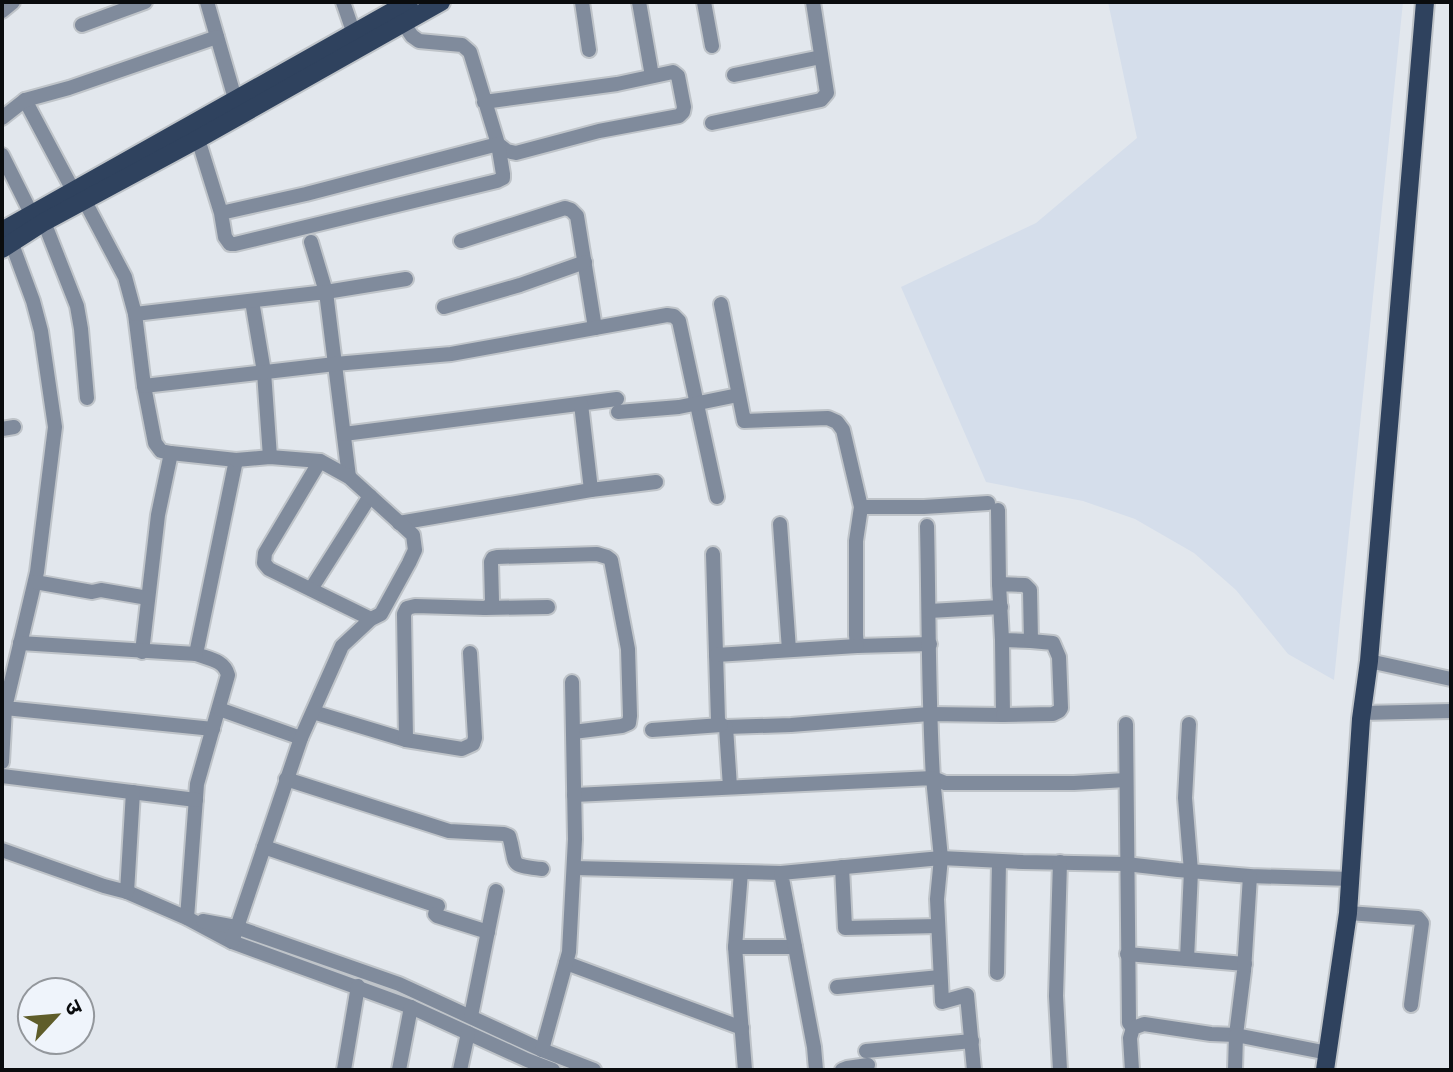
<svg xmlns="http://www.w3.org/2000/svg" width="1453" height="1072" font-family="Figtree,'Noto Sans Devanagari',sans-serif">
<rect width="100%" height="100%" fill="#e2e7ed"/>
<polygon fill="#d5deeb" points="1108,2 1403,2 1334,680 1288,654 1236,590 1194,553 1135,519 1083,501 986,482 901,287 1036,223 1137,138"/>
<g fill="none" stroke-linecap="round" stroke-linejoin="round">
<g stroke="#bfc4c9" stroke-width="18">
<g id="minor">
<polyline points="207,2 238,109"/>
<polyline points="343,2 354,34"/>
<polyline points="582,2 589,50"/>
<polyline points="639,2 652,76"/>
<polyline points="704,2 712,46"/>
<polyline points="2,11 13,2"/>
<polyline points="399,17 412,36 419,41 462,45 470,52 498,144 507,151 516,153 599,131 679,116 683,112 684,107 678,76 673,72 617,84 484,102"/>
<polyline points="82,25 145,2"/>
<polyline points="734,75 821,57"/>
<polyline points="25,100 74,192"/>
<polyline points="2,118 25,100 69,88 217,37"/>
<polyline points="712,123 821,100 827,93 813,2"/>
<polyline points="198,139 221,213 225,237 230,244 235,244 497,181 503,178 503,174 498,144 306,194 221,213"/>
<polyline points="2,155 32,215"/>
<polyline points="81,194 125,277 135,314 144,386 155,443 161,451 171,453 158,515 142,652"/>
<polyline points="44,222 77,306 81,329 87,398"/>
<polyline points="9,236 33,301 41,331 55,427 37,572 5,708 213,729"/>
<polyline points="461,241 565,208 571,210 577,216 595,328"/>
<polyline points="311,242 326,292 406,279"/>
<polyline points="252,301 264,372 270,457"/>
<polyline points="721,304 744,421 828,418 837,422 843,430 861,507 856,541 856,635 857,646 930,644"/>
<polyline points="444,307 520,285 585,262"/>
<polyline points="135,314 326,292 349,477"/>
<polyline points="144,386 335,364 451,354 667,315 674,316 679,321 717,497"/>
<polyline points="618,412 679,407 738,395"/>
<polyline points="2,429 14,427"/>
<polyline points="344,434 617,399"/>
<path d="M171 453 236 460 196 654C209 659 224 660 228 675L197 784 187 918"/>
<polyline points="236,460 270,457 320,461"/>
<polyline points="591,490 656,482"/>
<polyline points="861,507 924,507 988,503"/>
<polyline points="998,510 999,584"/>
<polyline points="399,523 591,490 581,404"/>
<polyline points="780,524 789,650"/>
<path d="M927 526C929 610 928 694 933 778L945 783H1074L1126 780"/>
<polyline points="713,554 718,720 721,725 726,727 791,725 929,714 1003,715 1002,640 999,584 1025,585 1030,590 1031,641 1002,640"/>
<polyline points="35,582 92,592 101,590 148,598"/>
<polyline points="311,589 370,496"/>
<polyline points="485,608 548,607"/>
<polyline points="929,611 1001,607"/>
<polyline points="20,643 196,654"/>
<polyline points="716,655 857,646"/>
<polyline points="1369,661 1451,679"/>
<polyline points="2,708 5,708 2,762"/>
<polyline points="219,709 301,738"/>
<polyline points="313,712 406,740 462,749 473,744 475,738 470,653"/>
<polyline points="1362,713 1451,711"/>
<polyline points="1003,715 1053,714 1059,711 1061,708 1059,657 1053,643 1031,641"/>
<polyline points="1126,724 1129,1023 1133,1028"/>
<polyline points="726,727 730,787"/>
<polyline points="652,730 721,725"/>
<polyline points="406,740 404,614 407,608 415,606 485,608 491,605 492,601 491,562 493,558 497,557 597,554 607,557 611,560 628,649 630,716 629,723 622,726 573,732"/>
<polyline points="2,776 196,800"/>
<path d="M286 779 449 831 504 834 509 836C518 865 506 865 542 869"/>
<polyline points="574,795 933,778 941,858 937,899 942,1002 967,995 974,1070"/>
<polyline points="264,847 438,906"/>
<polyline points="2,850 104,886 127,892 187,918 232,942 411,1007 527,1060 553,1070"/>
<polyline points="842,867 845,928 938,926"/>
<polyline points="574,868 781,873"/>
<polyline points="741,872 735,947 745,1070"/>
<polyline points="127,892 133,792"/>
<polyline points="1348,913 1418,918 1422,923 1411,1005"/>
<polyline points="435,914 437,916 488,932"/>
<polyline points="203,921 236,927 399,984 542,1050 594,1070"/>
<polyline points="232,942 301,738 342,646 371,619 269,569 264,563 265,553 320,461 349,477 413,535 415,550 409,563 381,614 371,619"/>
<polyline points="735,947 795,947"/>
<polyline points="1127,954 1245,964"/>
<polyline points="1187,959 1191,871 1185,798 1189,724"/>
<polyline points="566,963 742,1028"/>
<polyline points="997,973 999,861"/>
<polyline points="837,987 940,977"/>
<polyline points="471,1016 496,891"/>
<polyline points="542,1050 569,952 575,839 572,682"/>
<polyline points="866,1051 972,1041"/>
<polyline points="344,1070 358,986"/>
<polyline points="399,1070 411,1007"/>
<polyline points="460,1070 468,1033"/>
<polyline points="816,1070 814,1047 781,873 941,858 1023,862 1126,864 1178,870 1250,876 1351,879"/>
<polyline points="842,1070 847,1068 868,1065"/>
<polyline points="1060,1070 1056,996 1060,862"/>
<polyline points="1132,1070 1130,1038 1133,1028 1144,1024 1211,1034 1236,1035 1244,971 1250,876"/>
<polyline points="1235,1070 1236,1035 1328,1053"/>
</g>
</g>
<g stroke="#bfc4c9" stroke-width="22">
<g id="major">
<polyline points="2,231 409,2"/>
<polyline points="2,249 44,222 198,139 441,2"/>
<polyline points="1325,1070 1348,913 1361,719 1369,661 1425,2"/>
</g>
</g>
<use href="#minor" stroke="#808b9c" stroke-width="14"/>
<use href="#major" stroke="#2f425e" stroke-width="18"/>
</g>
<rect width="1453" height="1072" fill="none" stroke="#0a0c0e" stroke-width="8"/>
<g transform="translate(56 1016) rotate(64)"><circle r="38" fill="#eff4fb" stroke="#93979c" stroke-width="2"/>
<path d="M0-6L14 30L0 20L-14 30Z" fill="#5f5d2a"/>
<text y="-12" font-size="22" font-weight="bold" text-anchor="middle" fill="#0a0c0e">उ</text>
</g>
</svg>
